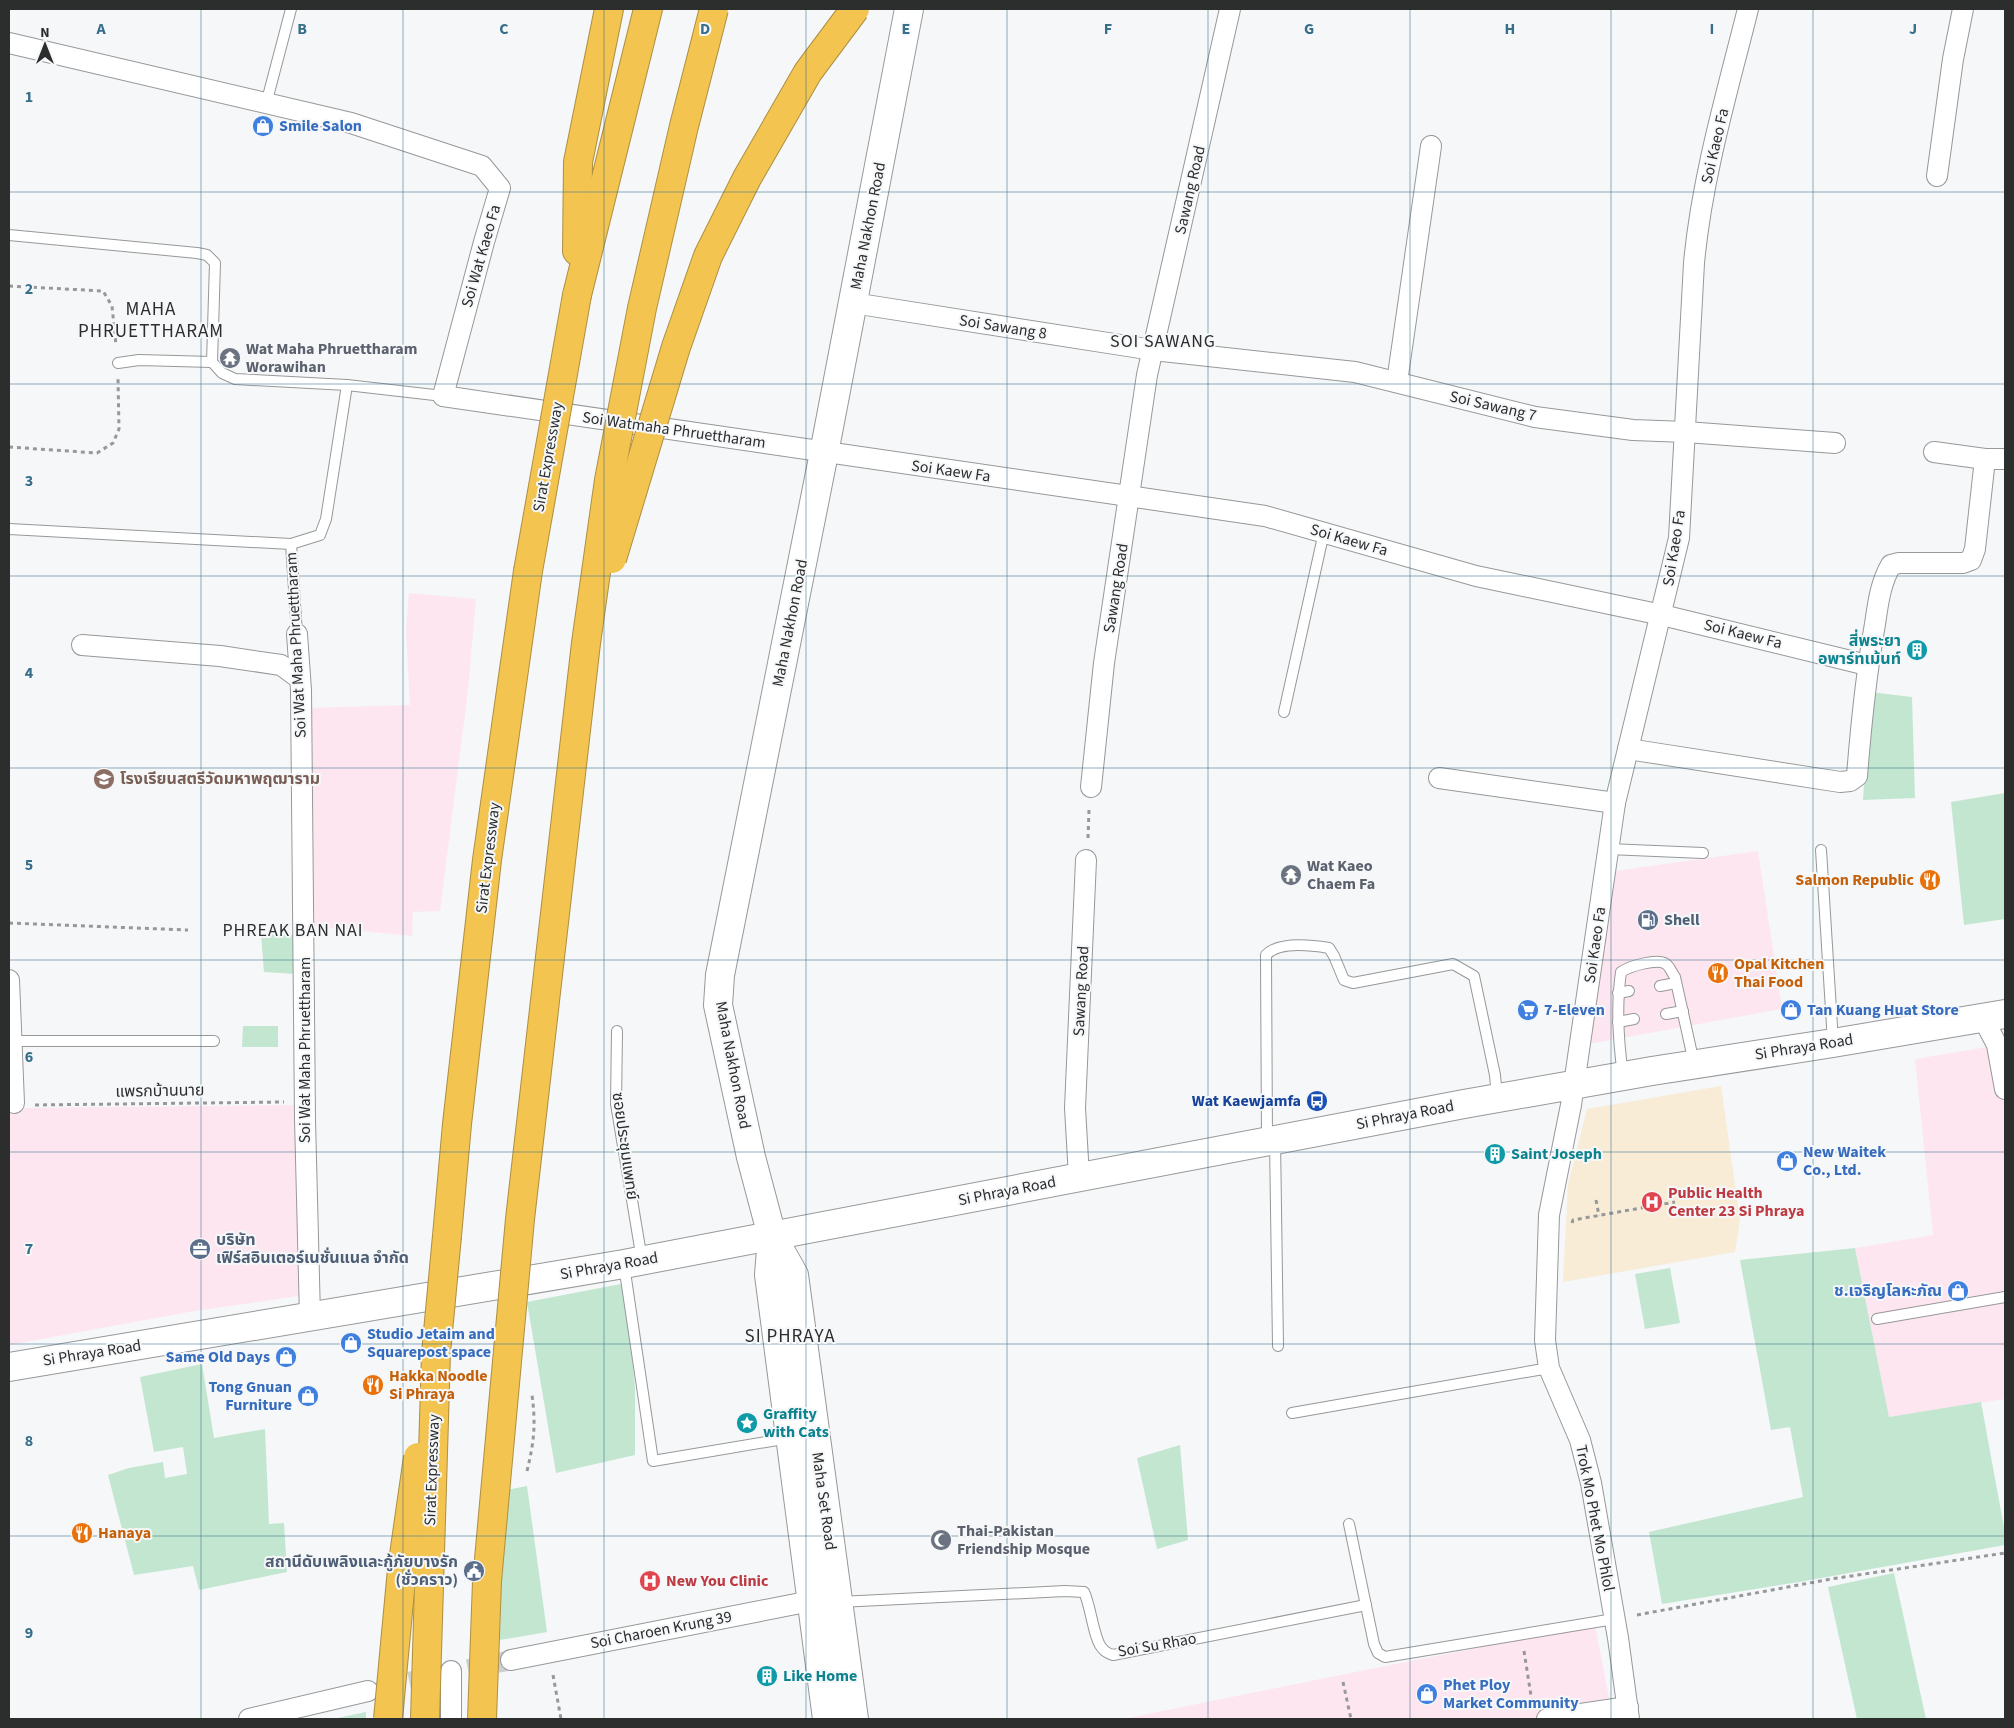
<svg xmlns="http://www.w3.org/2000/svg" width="2014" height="1728" font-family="'Source Sans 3','Noto Sans Thai',sans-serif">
<rect width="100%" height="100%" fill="#f5f7f9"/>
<g fill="#fee6f1">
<polygon points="409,593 476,599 468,690 440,911 413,912 412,936 311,926 308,708 410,705 406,631"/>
<polygon points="1758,851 1782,1009 1589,1044 1615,871"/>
<polygon points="2005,1044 2005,1399 1889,1417 1855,1248 1933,1235 1915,1059"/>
<polygon points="303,1105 306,1295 189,1312 9,1345 9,1107 24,1108"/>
<polygon points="1595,1625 1613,1719 1123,1719 1370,1669"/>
</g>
<polygon fill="#f8ecd7" points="1721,1086 1740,1220 1735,1252 1563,1282 1568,1184 1587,1109"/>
<g fill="#c3e6d1">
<polygon points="1870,692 1912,697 1915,798 1863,800"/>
<polygon points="2005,793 2005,919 1964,925 1951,802"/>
<polygon points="261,934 295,935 296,974 264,972"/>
<polygon points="243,1026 278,1026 278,1047 242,1047"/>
<polygon points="1855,1248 1889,1417 1981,1402 2005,1533 2005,1545 1799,1582 1662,1604 1649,1532 1803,1497 1790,1427 1771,1430 1740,1260"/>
<polygon points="1670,1268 1680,1323 1645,1329 1635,1274"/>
<polygon points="626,1283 635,1388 635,1455 556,1473 527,1302"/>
<polygon points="202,1364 214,1438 265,1429 269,1524 284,1523 287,1572 199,1590 193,1566 134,1575 108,1475 129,1468 163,1462 165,1478 187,1474 183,1447 154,1452 140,1377"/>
<polygon points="1180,1445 1188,1540 1157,1549 1137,1458"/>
<polygon points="527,1486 547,1632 500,1640 502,1491"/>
<polygon points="1894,1573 1926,1719 1857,1719 1828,1587"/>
<polygon points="366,1712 366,1719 333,1719"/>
</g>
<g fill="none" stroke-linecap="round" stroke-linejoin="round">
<polyline stroke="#cdcfd0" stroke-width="20" stroke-dasharray="20 10" stroke-linecap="butt" points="380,1688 511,1660"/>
<g stroke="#969899" stroke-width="12">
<g id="service">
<polyline points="266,104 291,9"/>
<polyline points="9,235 197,253 207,255 215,263 212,362 222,373 235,379 347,385 443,396"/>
<polyline points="118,363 139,360 212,362"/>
<polyline points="9,529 291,544 320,535 326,519 347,385"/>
<polyline points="291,544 297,634"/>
<polyline points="1284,712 1324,532"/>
<polyline points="1608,849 1703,853"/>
<polyline points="1821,850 1833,1042"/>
<polyline points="1660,986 1676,983"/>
<polyline points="1618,993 1629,991"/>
<polyline points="1666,1014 1683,1011"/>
<polyline points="1618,1022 1634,1019"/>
<polyline points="617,1031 616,1104 642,1260"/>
<polyline points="12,1041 214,1041"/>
<path d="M1623 1075C1618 1040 1616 1007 1621 972 1630 966 1657 958 1666 964 1670 967 1672 973 1675 977L1694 1063"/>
<path d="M1267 1140 1266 955C1279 941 1311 945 1329 948L1334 956 1344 980 1353 983 1453 964 1474 976 1495 1075 1497 1097"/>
<polyline points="1275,1140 1278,1346"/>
<polyline points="624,1265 653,1461 789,1438"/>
<polyline points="1877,1319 2005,1297"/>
<polyline points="1292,1413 1549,1368"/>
<polyline points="1349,1524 1374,1644 1378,1653 1385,1657 1614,1619"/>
<path d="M839 1602 1065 1591 1084 1592C1091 1606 1094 1642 1103 1649 1105 1652 1110 1654 1113 1655L1366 1605"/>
</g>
</g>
<g stroke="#969899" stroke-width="22">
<g id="minor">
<polyline points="9,43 351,123 482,166 500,188 484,242 443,396 1265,516 1476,576 1662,615 1867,665"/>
<polyline points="1937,176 1953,59 1963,9"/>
<polyline points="853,303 1153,350 1355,372 1535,417 1633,430 1686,432 1835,443"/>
<polyline points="1397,382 1431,146"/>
<polyline points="1934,452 1985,459 2005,459"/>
<polyline points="297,634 301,690 305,1119 310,1317"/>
<polyline points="82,645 220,656 281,665 300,679"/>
<path d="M1628 749 1840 782 1850 781 1857 776C1861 725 1866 675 1875 624 1878 604 1880 584 1891 565L1899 563H1963L1971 560 1975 549 1985 459"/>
<polyline points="1439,778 1615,803"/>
<polyline points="1091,787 1104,663 1147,375 1230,9"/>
<polyline points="9,980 14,1103"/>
<polyline points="1983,1018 1997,1045 2005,1089"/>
<polyline points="1079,1177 1075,1108 1086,860"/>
<polyline points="511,1660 811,1601"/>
<polyline points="249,1719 368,1691"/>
<polyline points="451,1719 451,1671"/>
<polyline points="1547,1719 1628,1707"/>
<path d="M1629 1719 1618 1638 1591 1483 1580 1440 1549 1368 1545 1340 1549 1215 1571 1105 1615 803 1679 538 1694 263C1702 177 1727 93 1748 9"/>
</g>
</g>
<g stroke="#969899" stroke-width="30">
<g id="secondary">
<polyline points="772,1236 769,1275 827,1719"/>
<polyline points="9,1367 624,1264 1464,1104 1652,1071 1833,1043 2005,1014"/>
<polyline points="854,1719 794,1275 772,1236 751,1157 718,1005 720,975 824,453 909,9"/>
</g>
</g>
<g stroke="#ad8f43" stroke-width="30">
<g id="motorway">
<polyline points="577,251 578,162 609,9"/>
<polyline points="577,295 648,9"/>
<polyline points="447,1236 457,1124 487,860 528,571"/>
</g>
</g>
<g stroke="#969899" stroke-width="3" stroke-dasharray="4 4" stroke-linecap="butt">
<polyline points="9,286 103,291 112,306 116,345"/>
<polyline points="9,447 97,453 113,443 119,429 118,379"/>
<polyline points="1088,838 1089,810"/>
<polyline points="9,923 188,930"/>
<polyline points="35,1105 284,1102"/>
<polyline points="1596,1200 1599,1216"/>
<polyline points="1572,1223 1573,1220 1675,1202"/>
<path d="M527 1471C534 1442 536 1425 532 1395"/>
<polyline points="1637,1615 1831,1579 2005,1553"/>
<polyline points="1524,1651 1532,1702"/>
<polyline points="553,1675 561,1719"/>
<polyline points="1343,1682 1351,1719"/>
</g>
<use href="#service" stroke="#fff" stroke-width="10"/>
<use href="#minor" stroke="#fff" stroke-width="20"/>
<use href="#secondary" stroke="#fff" stroke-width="28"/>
<use href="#motorway" stroke="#f3c44f" stroke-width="28"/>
<g stroke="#ad8f43" stroke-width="30" stroke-linecap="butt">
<g id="motorway-bridge">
<polyline points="612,559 676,347 708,256 747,178 808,72 855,9"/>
<polyline points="528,571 577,295"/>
<polyline points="388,1719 402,1569 418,1457"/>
<polyline points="425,1719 436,1353 447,1236"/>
<polyline points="482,1719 487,1581 520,1219 586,643 609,480 642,308 684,126 714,9"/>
</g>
</g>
<use href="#motorway-bridge" stroke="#f3c44f" stroke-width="28"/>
</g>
<path fill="none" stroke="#376e89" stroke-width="1" stroke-opacity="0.55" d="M201 9V1719M403 9V1719M604 9V1719M806 9V1719M1007 9V1719M1208 9V1719M1410 9V1719M1611 9V1719M1813 9V1719M9 192H2005M9 384H2005M9 576H2005M9 768H2005M9 960H2005M9 1152H2005M9 1344H2005M9 1536H2005"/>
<defs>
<g id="shop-disc" transform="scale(1.125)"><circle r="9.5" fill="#3f7fe0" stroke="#f5f7f9"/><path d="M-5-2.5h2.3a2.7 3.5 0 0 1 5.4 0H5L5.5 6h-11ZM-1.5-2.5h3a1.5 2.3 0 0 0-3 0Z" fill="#fff"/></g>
<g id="temple-disc" transform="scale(1.125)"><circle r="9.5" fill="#6b7280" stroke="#f5f7f9"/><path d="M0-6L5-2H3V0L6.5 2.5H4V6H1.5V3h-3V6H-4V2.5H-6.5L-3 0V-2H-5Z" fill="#fff"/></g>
<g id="building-disc" transform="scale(1.125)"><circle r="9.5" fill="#0f9aa8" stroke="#f5f7f9"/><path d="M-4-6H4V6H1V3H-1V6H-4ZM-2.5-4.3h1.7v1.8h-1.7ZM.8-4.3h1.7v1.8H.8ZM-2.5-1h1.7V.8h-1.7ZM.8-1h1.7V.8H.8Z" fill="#fff"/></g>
<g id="school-disc" transform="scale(1.125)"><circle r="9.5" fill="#8d6e63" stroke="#f5f7f9"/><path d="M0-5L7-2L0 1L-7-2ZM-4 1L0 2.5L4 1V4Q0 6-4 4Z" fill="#fff"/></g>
<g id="restaurant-disc" transform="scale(1.125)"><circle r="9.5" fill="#e8710a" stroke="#f5f7f9"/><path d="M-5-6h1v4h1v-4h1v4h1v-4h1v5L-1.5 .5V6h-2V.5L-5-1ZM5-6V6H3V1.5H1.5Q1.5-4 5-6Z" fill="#fff"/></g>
<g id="fuel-disc" transform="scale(1.125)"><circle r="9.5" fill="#5c6f8a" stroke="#f5f7f9"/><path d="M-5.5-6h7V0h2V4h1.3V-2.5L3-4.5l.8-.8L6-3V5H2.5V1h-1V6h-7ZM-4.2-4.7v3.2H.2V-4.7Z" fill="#fff"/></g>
<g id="supermarket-disc" transform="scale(1.125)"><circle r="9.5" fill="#3f7fe0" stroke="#f5f7f9"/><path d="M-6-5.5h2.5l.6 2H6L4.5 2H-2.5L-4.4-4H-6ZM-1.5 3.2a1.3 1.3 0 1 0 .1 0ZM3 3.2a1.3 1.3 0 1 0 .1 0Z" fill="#fff"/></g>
<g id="bus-disc" transform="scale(1.125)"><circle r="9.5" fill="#1a4fb4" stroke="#f5f7f9"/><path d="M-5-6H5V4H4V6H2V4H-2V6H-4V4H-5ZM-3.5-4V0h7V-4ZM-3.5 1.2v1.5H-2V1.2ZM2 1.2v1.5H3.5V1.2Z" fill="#fff"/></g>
<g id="hospital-disc" transform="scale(1.125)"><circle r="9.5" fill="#e0444e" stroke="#f5f7f9"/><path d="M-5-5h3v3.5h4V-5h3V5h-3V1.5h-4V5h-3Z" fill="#fff"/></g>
<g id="office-disc" transform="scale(1.125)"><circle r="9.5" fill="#5c6f8a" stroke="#f5f7f9"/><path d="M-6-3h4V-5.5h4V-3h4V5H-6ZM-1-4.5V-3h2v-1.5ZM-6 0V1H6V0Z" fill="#fff"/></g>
<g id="sight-disc" transform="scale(1.125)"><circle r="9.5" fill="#0f9aa8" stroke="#f5f7f9"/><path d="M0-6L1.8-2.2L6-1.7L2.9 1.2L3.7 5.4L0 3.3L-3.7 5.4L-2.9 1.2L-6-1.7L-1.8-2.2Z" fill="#fff"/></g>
<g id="mosque-disc" transform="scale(1.125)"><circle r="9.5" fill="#6b7280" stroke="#f5f7f9"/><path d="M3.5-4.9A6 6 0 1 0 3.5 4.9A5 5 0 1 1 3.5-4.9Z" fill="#fff"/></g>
<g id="civic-disc" transform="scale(1.125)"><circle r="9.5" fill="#5c6f8a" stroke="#f5f7f9"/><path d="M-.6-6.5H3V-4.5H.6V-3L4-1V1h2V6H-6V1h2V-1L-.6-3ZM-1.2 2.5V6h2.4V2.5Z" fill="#fff"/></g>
</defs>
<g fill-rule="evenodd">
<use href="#shop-disc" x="263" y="126"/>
<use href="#temple-disc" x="230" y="358"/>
<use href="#building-disc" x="1917" y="650"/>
<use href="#school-disc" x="104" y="779"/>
<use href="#temple-disc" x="1291" y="875"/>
<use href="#restaurant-disc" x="1930" y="880"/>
<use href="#fuel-disc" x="1648" y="920"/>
<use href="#restaurant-disc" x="1718" y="973"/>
<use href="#supermarket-disc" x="1528" y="1010"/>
<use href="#shop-disc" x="1791" y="1010"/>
<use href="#bus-disc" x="1317" y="1101"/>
<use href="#building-disc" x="1495" y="1154"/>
<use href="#shop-disc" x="1787" y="1161"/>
<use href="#hospital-disc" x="1652" y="1202"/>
<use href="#office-disc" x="200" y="1249"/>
<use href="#shop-disc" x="1958" y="1291"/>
<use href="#shop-disc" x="351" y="1343"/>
<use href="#shop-disc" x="286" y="1357"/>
<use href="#restaurant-disc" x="373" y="1385"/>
<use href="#shop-disc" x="308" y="1396"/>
<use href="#sight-disc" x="747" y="1423"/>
<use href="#restaurant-disc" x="82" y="1533"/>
<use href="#mosque-disc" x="941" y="1540"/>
<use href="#civic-disc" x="474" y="1571"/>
<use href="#hospital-disc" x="650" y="1581"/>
<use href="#building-disc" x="767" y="1676"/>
<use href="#shop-disc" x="1427" y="1694"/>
</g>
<g text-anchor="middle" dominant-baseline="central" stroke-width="4" stroke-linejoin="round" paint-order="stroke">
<g font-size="16" font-weight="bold" fill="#366cbe" stroke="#f5f7f9" text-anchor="start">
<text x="279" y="126">Smile Salon</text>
<text x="1544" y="1010">7-Eleven</text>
<text x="1807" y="1010">Tan Kuang Huat Store</text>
<text x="1803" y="1152">New Waitek<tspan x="1803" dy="18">Co., Ltd.</tspan></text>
<text x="1942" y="1291" text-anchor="end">ช.เจริญโลหะภัณ</text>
<text x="367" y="1334">Studio Jetaim and<tspan x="367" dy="18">Squarepost space</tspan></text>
<text x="270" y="1357" text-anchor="end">Same Old Days</text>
<text x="292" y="1387" text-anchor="end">Tong Gnuan<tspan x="292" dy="18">Furniture</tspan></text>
<text x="1443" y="1685">Phet Ploy<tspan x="1443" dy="18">Market Community</tspan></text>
</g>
<g font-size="16" fill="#2c2d2d" stroke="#f5f7f9">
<text transform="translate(1715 146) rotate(-77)">Soi Kaeo Fa</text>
<text transform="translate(1190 190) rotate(-77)">Sawang Road</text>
<text transform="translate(868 226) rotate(-79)">Maha Nakhon Road</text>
<text transform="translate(481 256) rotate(-74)">Soi Wat Kaeo Fa</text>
<text transform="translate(1003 327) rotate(9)">Soi Sawang 8</text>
<text transform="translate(1493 406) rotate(13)">Soi Sawang 7</text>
<text transform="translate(674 430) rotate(8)">Soi Watmaha Phruettharam</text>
<text transform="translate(548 457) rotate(-80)">Sirat Expressway</text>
<text transform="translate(951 471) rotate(8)">Soi Kaew Fa</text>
<text transform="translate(1349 540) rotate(16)">Soi Kaew Fa</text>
<text transform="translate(1674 548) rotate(-81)">Soi Kaeo Fa</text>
<text transform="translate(1116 588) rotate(-81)">Sawang Road</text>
<text transform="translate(790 623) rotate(-79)">Maha Nakhon Road</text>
<text transform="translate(1743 634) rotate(14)">Soi Kaew Fa</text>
<text transform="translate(296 645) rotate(-93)">Soi Wat Maha Phruettharam</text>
<text transform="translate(488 858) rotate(-83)">Sirat Expressway</text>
<text transform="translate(1595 945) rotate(-82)">Soi Kaeo Fa</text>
<text transform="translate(1081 991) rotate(-87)">Sawang Road</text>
<text transform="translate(1804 1047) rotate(-9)">Si Phraya Road</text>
<text transform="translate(305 1050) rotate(-90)">Soi Wat Maha Phruettharam</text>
<text transform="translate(733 1065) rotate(79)">Maha Nakhon Road</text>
<text transform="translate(160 1091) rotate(-1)">แพรกบ้านนาย</text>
<text transform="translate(1405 1115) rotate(-11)">Si Phraya Road</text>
<text transform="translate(625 1146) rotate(82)">ซอยประชุมแพทย์</text>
<text transform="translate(1007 1191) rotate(-11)">Si Phraya Road</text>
<text transform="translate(609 1266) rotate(-10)">Si Phraya Road</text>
<text transform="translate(92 1353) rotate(-9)">Si Phraya Road</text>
<text transform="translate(432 1470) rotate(-88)">Sirat Expressway</text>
<text transform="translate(824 1501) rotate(82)">Maha Set Road</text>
<text transform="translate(1595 1518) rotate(79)">Trok Mo Phet Mo Phlol</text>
<text transform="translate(661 1630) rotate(-11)">Soi Charoen Krung 39</text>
<text transform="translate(1157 1645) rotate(-10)">Soi Su Rhao</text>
</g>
<g font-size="16" font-weight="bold" fill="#5b616d" stroke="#f5f7f9" text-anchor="start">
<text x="246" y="349">Wat Maha Phruettharam<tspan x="246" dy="18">Worawihan</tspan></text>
<text x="1307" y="866">Wat Kaeo<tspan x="1307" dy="18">Chaem Fa</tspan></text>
<text x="957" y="1531">Thai-Pakistan<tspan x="957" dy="18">Friendship Mosque</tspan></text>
</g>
<g font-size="16" font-weight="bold" fill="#0d838f" stroke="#f5f7f9" text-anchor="start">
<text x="1901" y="641" text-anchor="end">สี่พระยา<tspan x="1901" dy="18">อพาร์ทเม้นท์</tspan></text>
<text x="1511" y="1154">Saint Joseph</text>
<text x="763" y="1414">Graffity<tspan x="763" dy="18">with Cats</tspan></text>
<text x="783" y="1676">Like Home</text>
</g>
<g font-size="16" font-weight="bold" fill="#785e54" stroke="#f5f7f9" text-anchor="start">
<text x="120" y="779">โรงเรียนสตรีวัดมหาพฤฒาราม</text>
</g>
<g font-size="16" font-weight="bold" fill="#c56008" stroke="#f5f7f9" text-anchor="start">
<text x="1914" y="880" text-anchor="end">Salmon Republic</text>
<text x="1734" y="964">Opal Kitchen<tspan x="1734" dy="18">Thai Food</tspan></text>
<text x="389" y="1376">Hakka Noodle<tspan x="389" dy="18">Si Phraya</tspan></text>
<text x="98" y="1533">Hanaya</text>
</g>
<g font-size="16" font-weight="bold" fill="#4e5e75" stroke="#f5f7f9" text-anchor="start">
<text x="1664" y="920">Shell</text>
<text x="216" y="1240">บริษัท<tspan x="216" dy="18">เฟิร์สอินเตอร์เนชั่นแนล จำกัด</tspan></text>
<text x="458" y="1562" text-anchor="end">สถานีดับเพลิงและกู้ภัยบางรัก<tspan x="458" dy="18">(ชั่วคราว)</tspan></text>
</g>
<g font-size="16" font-weight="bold" fill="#164399" stroke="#f5f7f9" text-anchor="end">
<text x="1301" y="1101">Wat Kaewjamfa</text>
</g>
<g font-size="16" font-weight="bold" fill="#be3a42" stroke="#f5f7f9" text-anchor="start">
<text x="1668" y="1193">Public Health<tspan x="1668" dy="18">Center 23 Si Phraya</tspan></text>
<text x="666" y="1581">New You Clinic</text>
</g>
<g font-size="18" letter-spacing="1" fill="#2c2d2d" stroke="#f5f7f9">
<text x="1163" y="341">SOI SAWANG</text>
<text x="293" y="930">PHREAK BAN NAI</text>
</g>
<g font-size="19" letter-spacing="1" fill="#2c2d2d" stroke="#f5f7f9">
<text x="151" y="309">MAHA<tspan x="151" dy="22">PHRUETTHARAM</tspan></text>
<text x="790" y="1336">SI PHRAYA</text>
</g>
</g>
<g font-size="16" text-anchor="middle" font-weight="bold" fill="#376e89" stroke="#f5f7f9" stroke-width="4" stroke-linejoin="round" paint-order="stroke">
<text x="101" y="34">A</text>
<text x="302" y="34">B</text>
<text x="504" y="34">C</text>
<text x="705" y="34">D</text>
<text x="906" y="34">E</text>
<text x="1108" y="34">F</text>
<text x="1309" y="34">G</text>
<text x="1510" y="34">H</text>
<text x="1712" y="34">I</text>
<text x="1913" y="34">J</text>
<text x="29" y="102">1</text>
<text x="29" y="294">2</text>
<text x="29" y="486">3</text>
<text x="29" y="678">4</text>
<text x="29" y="870">5</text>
<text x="29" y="1062">6</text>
<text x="29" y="1254">7</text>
<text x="29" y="1446">8</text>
<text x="29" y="1638">9</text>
</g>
<rect width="2014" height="1728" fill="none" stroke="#2c2d2d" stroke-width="20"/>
<g transform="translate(45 45)" stroke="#f5f7f9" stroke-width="4" paint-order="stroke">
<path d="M0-4L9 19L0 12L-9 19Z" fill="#2c2d2d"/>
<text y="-8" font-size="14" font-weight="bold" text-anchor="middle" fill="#2c2d2d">N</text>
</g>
</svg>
